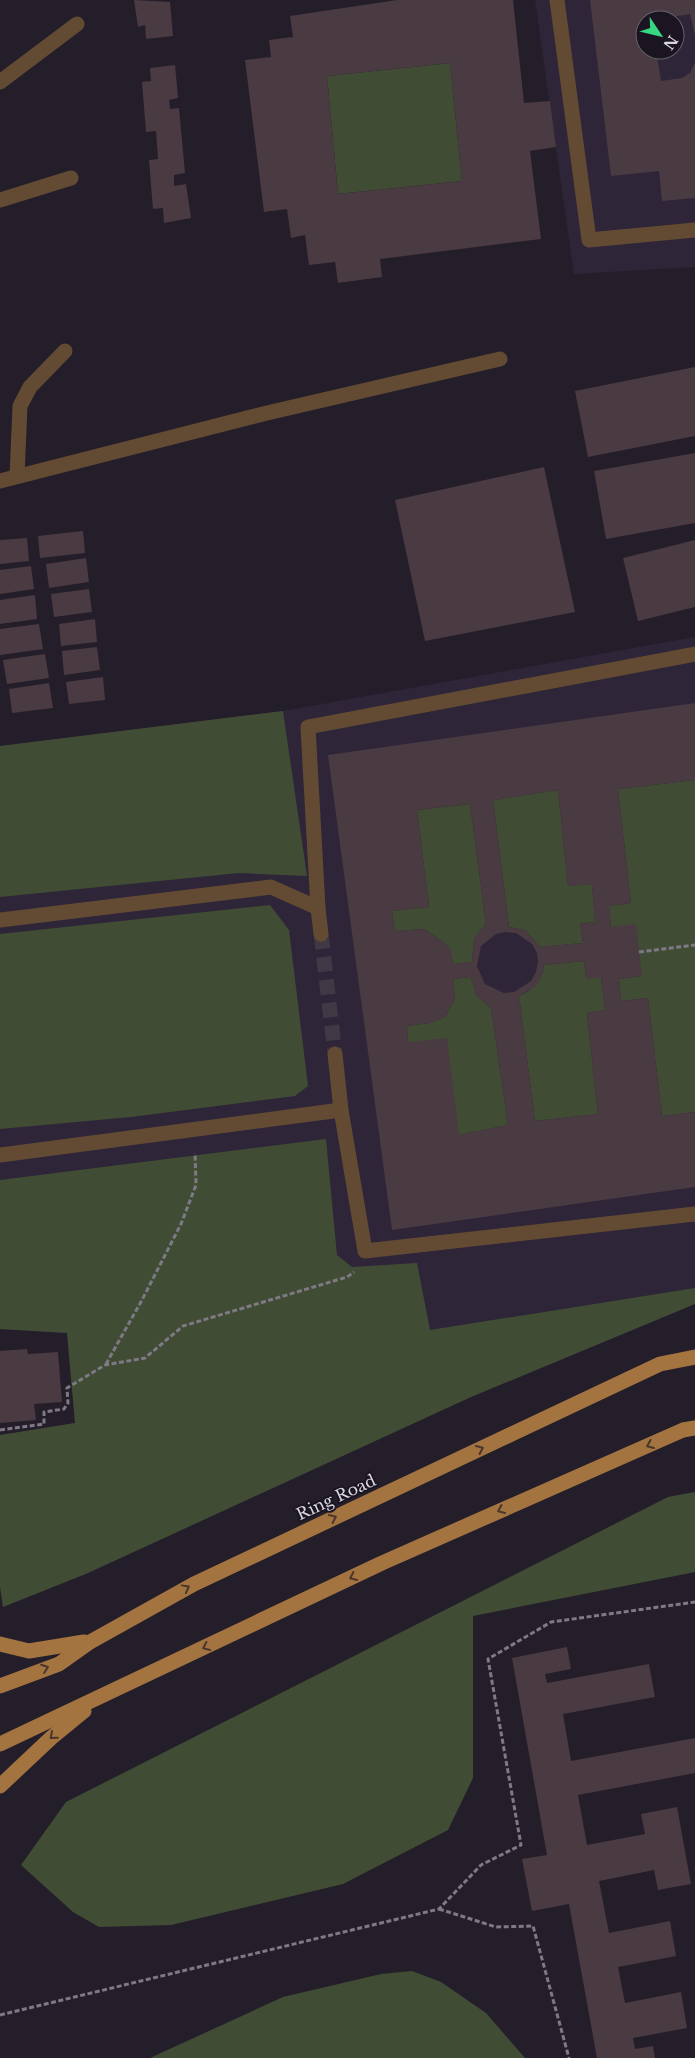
<svg xmlns="http://www.w3.org/2000/svg" width="695" height="2058" font-family="'Libre Baskerville',serif">
<rect width="100%" height="100%" fill="#241e2b"/>
<g fill="#2e2538" fill-rule="evenodd">
<path d="M535 0H695V267L574 274ZM645 20H675V50H645Z"/>
<polygon points="695,637 695,1304 471,1397 88,1573 3,1607 0,1587 0,1435 75,1423 67,1333 0,1329 0,746 283,711"/>
</g>
<g fill="#404d34">
<polygon points="450,63 462,181 338,194 327,76"/>
<polygon points="283,711 307,876 239,873 0,897 0,746"/>
<polygon points="695,780 695,1112 662,1116 648,998 621,1001 619,979 642,976 611,927 609,906 631,903 618,789"/>
<polygon points="558,790 568,886 592,884 595,922 580,924 583,943 540,947 525,930 509,927 493,800"/>
<polygon points="470,804 486,924 474,939 472,962 453,964 450,949 439,939 424,929 395,931 392,911 429,907 417,810"/>
<polygon points="270,905 289,930 308,1086 295,1096 131,1117 0,1129 0,934"/>
<path d="M584 961 586 978H601L605 1010 587 1013 598 1114 535 1121 519 996C534 989 542 981 544 965Z"/>
<polygon points="471,977 476,995 491,1008 508,1125 459,1135 408,1042 407,1026 430,1023 445,1017 455,998 453,979"/>
<polygon points="326,1139 337,1255 352,1267 417,1263 430,1330 695,1288 695,1304 471,1397 88,1573 3,1607 0,1587 0,1435 75,1423 67,1333 0,1329 0,1180"/>
<polygon points="695,1492 695,1572 473,1616 473,1778 448,1830 343,1884 171,1925 99,1927 73,1912 21,1865 66,1802 668,1497"/>
<polygon points="412,1971 441,1982 486,2013 525,2058 150,2058 283,1997 381,1974"/>
</g>
<g fill="#4a3a41" fill-rule="evenodd">
<polygon points="134,0 170,2 173,36 146,39 145,25 138,27"/>
<path d="M397 0H513L524 103 550 101 556 147 530 151 541 239 380 259 382 277 338 283 335 262 309 265 305 235 291 238 287 209 264 212 245 60 271 57 269 40 293 37 290 16ZM450 63 462 181 338 194 327 76Z"/>
<polygon points="590,0 695,0 695,36 690,14 666,18 664,20 645,20 645,50 656,50 661,81 682,78 690,73 695,62 695,198 662,201 659,171 611,176"/>
<polygon points="175,65 178,98 169,100 170,109 179,108 185,173 174,175 174,186 186,184 191,218 164,223 163,208 153,209 149,160 158,159 156,131 146,132 142,82 151,81 150,68"/>
<polygon points="695,367 695,436 588,457 575,391"/>
<polygon points="695,453 695,523 606,539 594,471"/>
<polygon points="544,467 575,612 425,641 395,500"/>
<polygon points="83,531 85,553 40,558 38,536"/>
<polygon points="27,538 29,561 0,564 0,540"/>
<polygon points="695,540 695,607 638,621 623,558"/>
<polygon points="86,558 89,582 49,588 46,564"/>
<polygon points="31,566 34,589 0,594 0,570"/>
<polygon points="89,589 92,612 54,617 51,594"/>
<polygon points="35,595 37,619 0,624 0,600"/>
<polygon points="95,619 97,642 61,646 59,624"/>
<polygon points="39,624 43,649 0,655 0,629"/>
<polygon points="97,647 100,670 64,675 62,651"/>
<polygon points="45,654 49,678 7,684 3,660"/>
<polygon points="103,677 105,700 69,704 66,682"/>
<polygon points="49,683 53,708 12,713 9,689"/>
<path d="M695 703V780L618 789 631 903 609 906 611 927 636 924 642 976 619 979 621 1001 648 998 662 1116 695 1112V1187L392 1230 328 755ZM558 790 568 886 592 884 595 922 580 924 583 943 540 947 525 930 509 927 493 800ZM470 804 486 924 474 939 472 962 453 964 450 949 439 939 424 929 395 931 392 911 429 907 417 810ZM506 932 516 933 532 944 537 953 538 962 536 972 531 981 514 992 504 993 485 984 477 966 481 946 496 934ZM584 961 586 979 601 978 605 1010 587 1013 598 1114 535 1121 519 996 536 986 541 977 544 965ZM471 977 476 995 491 1008 508 1125 459 1135 447 1038 408 1042 407 1026 430 1023 445 1017 455 998 453 979Z"/>
<polygon points="27,1349 28,1354 58,1352 62,1402 34,1404 36,1420 0,1423 0,1351"/>
<polygon points="567,1647 571,1669 545,1674 547,1683 649,1664 655,1697 563,1714 571,1761 695,1738 695,1773 578,1795 587,1845 645,1834 641,1814 677,1807 691,1884 658,1890 654,1870 599,1881 609,1933 670,1921 676,1956 618,1967 625,2003 681,1992 687,2028 633,2038 635,2049 653,2046 655,2058 597,2058 569,1904 532,1911 522,1859 547,1855 512,1658"/>
</g>
<g fill="none" stroke-linecap="round" stroke-linejoin="round">
<polyline stroke="#3f3946" stroke-width="15" stroke-dasharray="15 8" stroke-linecap="butt" points="321,934 335,1054"/>
<g stroke="#7e7984" stroke-width="3" stroke-dasharray="5 2.5" stroke-linecap="butt">
<polyline points="639,952 695,945"/>
<polyline points="106,1364 142,1300 181,1224 196,1185 195,1153"/>
<polyline points="0,1430 44,1424 44,1412 64,1409 68,1403 67,1388 105,1365 145,1358 183,1326 347,1277 354,1272"/>
<polyline points="439,1909 496,1927 533,1926 569,2058"/>
<polyline points="0,2015 439,1909 481,1865 521,1845 488,1659 551,1622 695,1602"/>
</g>
<g stroke="#634b33" stroke-width="15">
<polyline points="557,0 589,240 695,230"/>
<polyline points="0,82 77,24"/>
<polyline points="0,200 71,178"/>
<polyline points="17,476 20,406 30,387 65,351"/>
<polyline points="0,481 267,413 500,359"/>
<polyline points="318,908 308,727 695,654"/>
<polyline points="0,920 271,887 318,908 321,934"/>
<polyline points="335,1054 341,1110 365,1251 695,1214"/>
<polyline points="0,1155 341,1110"/>
</g>
<g stroke="#a47440" stroke-width="15">
<polyline points="0,1644 29,1651 84,1642"/>
<polyline points="0,1686 59,1664 90,1642 194,1584 660,1364 695,1357"/>
<polyline points="0,1744 382,1563 683,1430 695,1428"/>
<polyline points="0,1786 51,1738 84,1711"/>
</g>
</g>
<defs><path id="oneway-chevron" d="M-2-3.5L2.5 0L-2 3.5" fill="none" stroke-width="1.6" stroke-linecap="round" stroke-linejoin="round" transform="scale(1.25)"/></defs>
<g stroke="#4b362c">
<use href="#oneway-chevron" transform="translate(650 1445) rotate(156)"/>
<use href="#oneway-chevron" transform="translate(480 1449) rotate(-25)"/>
<use href="#oneway-chevron" transform="translate(501 1510) rotate(156)"/>
<use href="#oneway-chevron" transform="translate(333 1518) rotate(-25)"/>
<use href="#oneway-chevron" transform="translate(353 1577) rotate(155)"/>
<use href="#oneway-chevron" transform="translate(186 1588) rotate(-29)"/>
<use href="#oneway-chevron" transform="translate(206 1647) rotate(155)"/>
<use href="#oneway-chevron" transform="translate(45 1668) rotate(-20)"/>
<use href="#oneway-chevron" transform="translate(53 1736) rotate(140)"/>
</g>
<g text-anchor="middle" dominant-baseline="central" stroke-width="4" stroke-linejoin="round" paint-order="stroke">
<g font-size="16" fill="#d9d5de" stroke="#1b1522">
<text transform="translate(336 1497) rotate(-25)">Ring Road</text>
</g>
</g>
<g transform="translate(660 35) rotate(125)"><circle r="24" fill="#1b1522" stroke="#67626d"/>
<path d="M0-4L9 19L0 12L-9 19Z" fill="#37d880"/>
<text y="-8" font-size="14" font-weight="bold" text-anchor="middle" fill="#d9d5de">N</text>
</g>
</svg>
